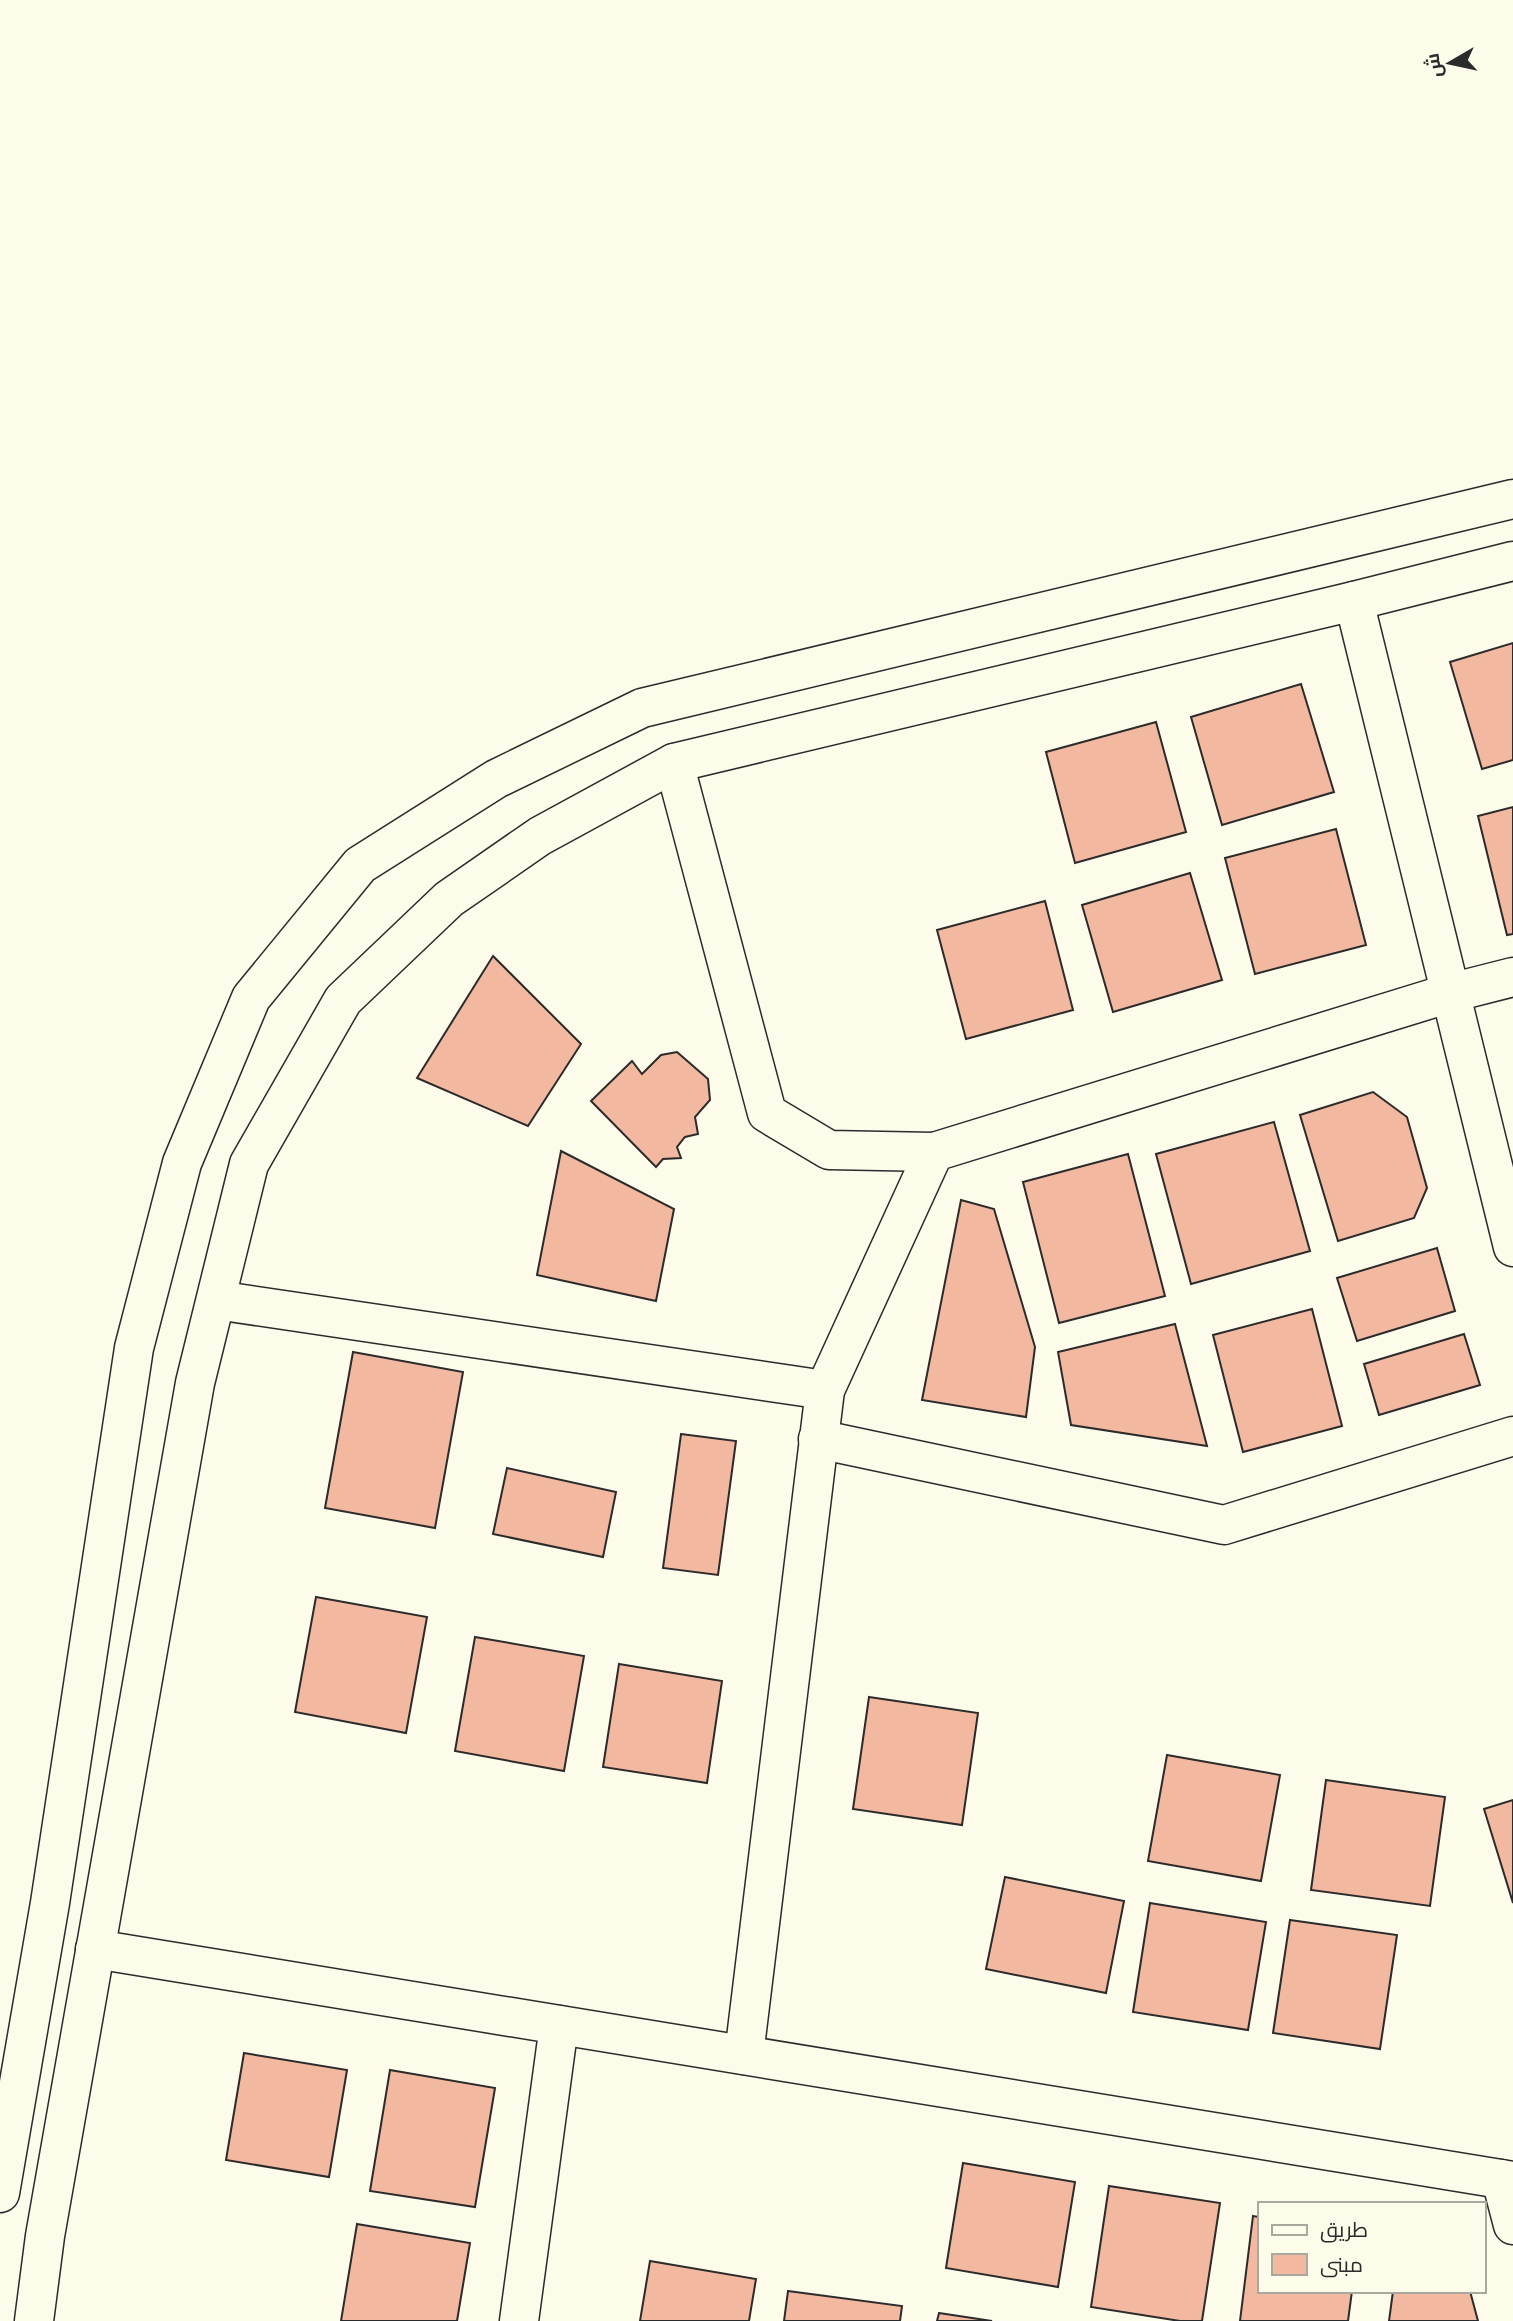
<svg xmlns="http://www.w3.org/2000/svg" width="1513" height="2321" font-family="Lato,Cairo,sans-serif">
<rect width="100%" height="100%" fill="#fdfbea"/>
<g fill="#f2b8a0" stroke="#2b2b2b" stroke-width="2">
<polygon points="1513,643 1513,760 1482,769 1450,662"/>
<polygon points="1301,684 1334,792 1222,825 1191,717"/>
<polygon points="1156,722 1186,832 1075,863 1046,752"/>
<polygon points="1513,807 1513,934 1507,935 1478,816"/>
<polygon points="1336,829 1366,945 1255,974 1225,858"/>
<polygon points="1190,873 1222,980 1113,1012 1082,905"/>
<polygon points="1045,901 1073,1010 966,1039 937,930"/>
<polygon points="493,956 581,1044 528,1126 417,1078"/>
<polygon points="677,1052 708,1079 710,1100 695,1117 698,1134 685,1137 677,1147 681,1158 663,1159 656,1167 591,1101 632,1061 642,1074 661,1055"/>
<polygon points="1373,1092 1407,1117 1427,1188 1414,1218 1338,1241 1300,1115"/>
<polygon points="1274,1122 1310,1251 1191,1284 1156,1154"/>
<polygon points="561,1151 674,1209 656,1301 537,1275"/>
<polygon points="1128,1154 1165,1296 1059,1323 1023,1182"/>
<polygon points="961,1200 994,1209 1035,1347 1026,1417 922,1400"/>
<polygon points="1437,1248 1455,1311 1357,1341 1337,1278"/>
<polygon points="1312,1309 1342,1426 1243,1452 1213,1335"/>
<polygon points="1175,1324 1207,1446 1071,1425 1058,1352"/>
<polygon points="1464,1334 1480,1385 1379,1415 1364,1364"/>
<polygon points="353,1352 463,1372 435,1528 325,1508"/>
<polygon points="681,1434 736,1441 718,1575 663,1568"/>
<polygon points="507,1468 616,1492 603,1557 493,1534"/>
<polygon points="316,1597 427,1617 406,1733 295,1712"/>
<polygon points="475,1637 584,1656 564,1771 455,1751"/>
<polygon points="619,1664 722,1681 707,1783 603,1767"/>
<polygon points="869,1697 978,1713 962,1825 853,1809"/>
<polygon points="1167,1755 1280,1775 1261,1881 1148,1861"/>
<polygon points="1326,1780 1445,1797 1430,1906 1311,1890"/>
<polygon points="1513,1800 1513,1903 1484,1809"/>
<polygon points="1005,1877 1124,1901 1106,1993 986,1969"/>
<polygon points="1150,1903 1266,1922 1248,2030 1133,2012"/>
<polygon points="1290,1920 1397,1935 1380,2049 1273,2033"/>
<polygon points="244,2053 347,2070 329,2177 226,2160"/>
<polygon points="390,2070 495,2088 475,2207 370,2191"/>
<polygon points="963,2163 1075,2182 1058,2287 946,2268"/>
<polygon points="1109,2186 1220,2203 1202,2321 1180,2321 1091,2307"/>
<polygon points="1253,2216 1259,2217 1259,2291 1352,2291 1348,2321 1240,2321"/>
<polygon points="357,2224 470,2243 457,2321 341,2321"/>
<polygon points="650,2261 756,2279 749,2321 640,2321"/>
<polygon points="788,2291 902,2306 900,2321 784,2321"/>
<polygon points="1393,2291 1470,2291 1478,2321 1389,2321"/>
<polygon points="939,2313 992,2321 937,2321"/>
</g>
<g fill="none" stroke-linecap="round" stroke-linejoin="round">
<g stroke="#2b2b2b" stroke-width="41">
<g id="minor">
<polyline points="1354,601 1513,1247"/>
<polyline points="674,763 767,1113 829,1150 934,1152"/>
<polyline points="216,1300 825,1390"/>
<polyline points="818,1439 1224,1525 1513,1436"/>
<polyline points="95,1949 1513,2181"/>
<polyline points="744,2055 825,1390 934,1152 1450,993 1513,977"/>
<polyline points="1501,2179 1513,2225"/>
<polyline points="519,2321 559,2025"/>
</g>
</g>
<g stroke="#2b2b2b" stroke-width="41">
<g id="major">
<polyline points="0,2193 50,1903 134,1348 182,1163 251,998 360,865 496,779 642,708 1513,499"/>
<polyline points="34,2321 45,2236 195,1383 249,1164 343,1000 449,899 540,836 674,763 1354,601 1513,561"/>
</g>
</g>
<use href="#minor" stroke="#fdfbea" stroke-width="38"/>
<use href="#major" stroke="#fdfbea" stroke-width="38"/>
</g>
<rect x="1258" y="2202" width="228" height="91" fill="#fdfbea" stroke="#a9a89e" stroke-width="2"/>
<rect x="1272" y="2225" width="35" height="10" fill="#fdfbea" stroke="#a9a89e" stroke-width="2"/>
<text x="1320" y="2237" font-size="21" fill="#2b2b2b">طريق</text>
<rect x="1272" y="2254" width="35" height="21" fill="#f2b8a0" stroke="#a9a89e" stroke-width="2"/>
<text x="1320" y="2272" font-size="21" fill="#2b2b2b">مبنى</text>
<g transform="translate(1450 63) rotate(261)" stroke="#fdfbea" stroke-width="5" paint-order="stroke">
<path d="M0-5L12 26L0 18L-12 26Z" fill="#2b2b2b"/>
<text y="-10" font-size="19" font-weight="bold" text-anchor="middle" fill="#2b2b2b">ش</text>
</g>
</svg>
